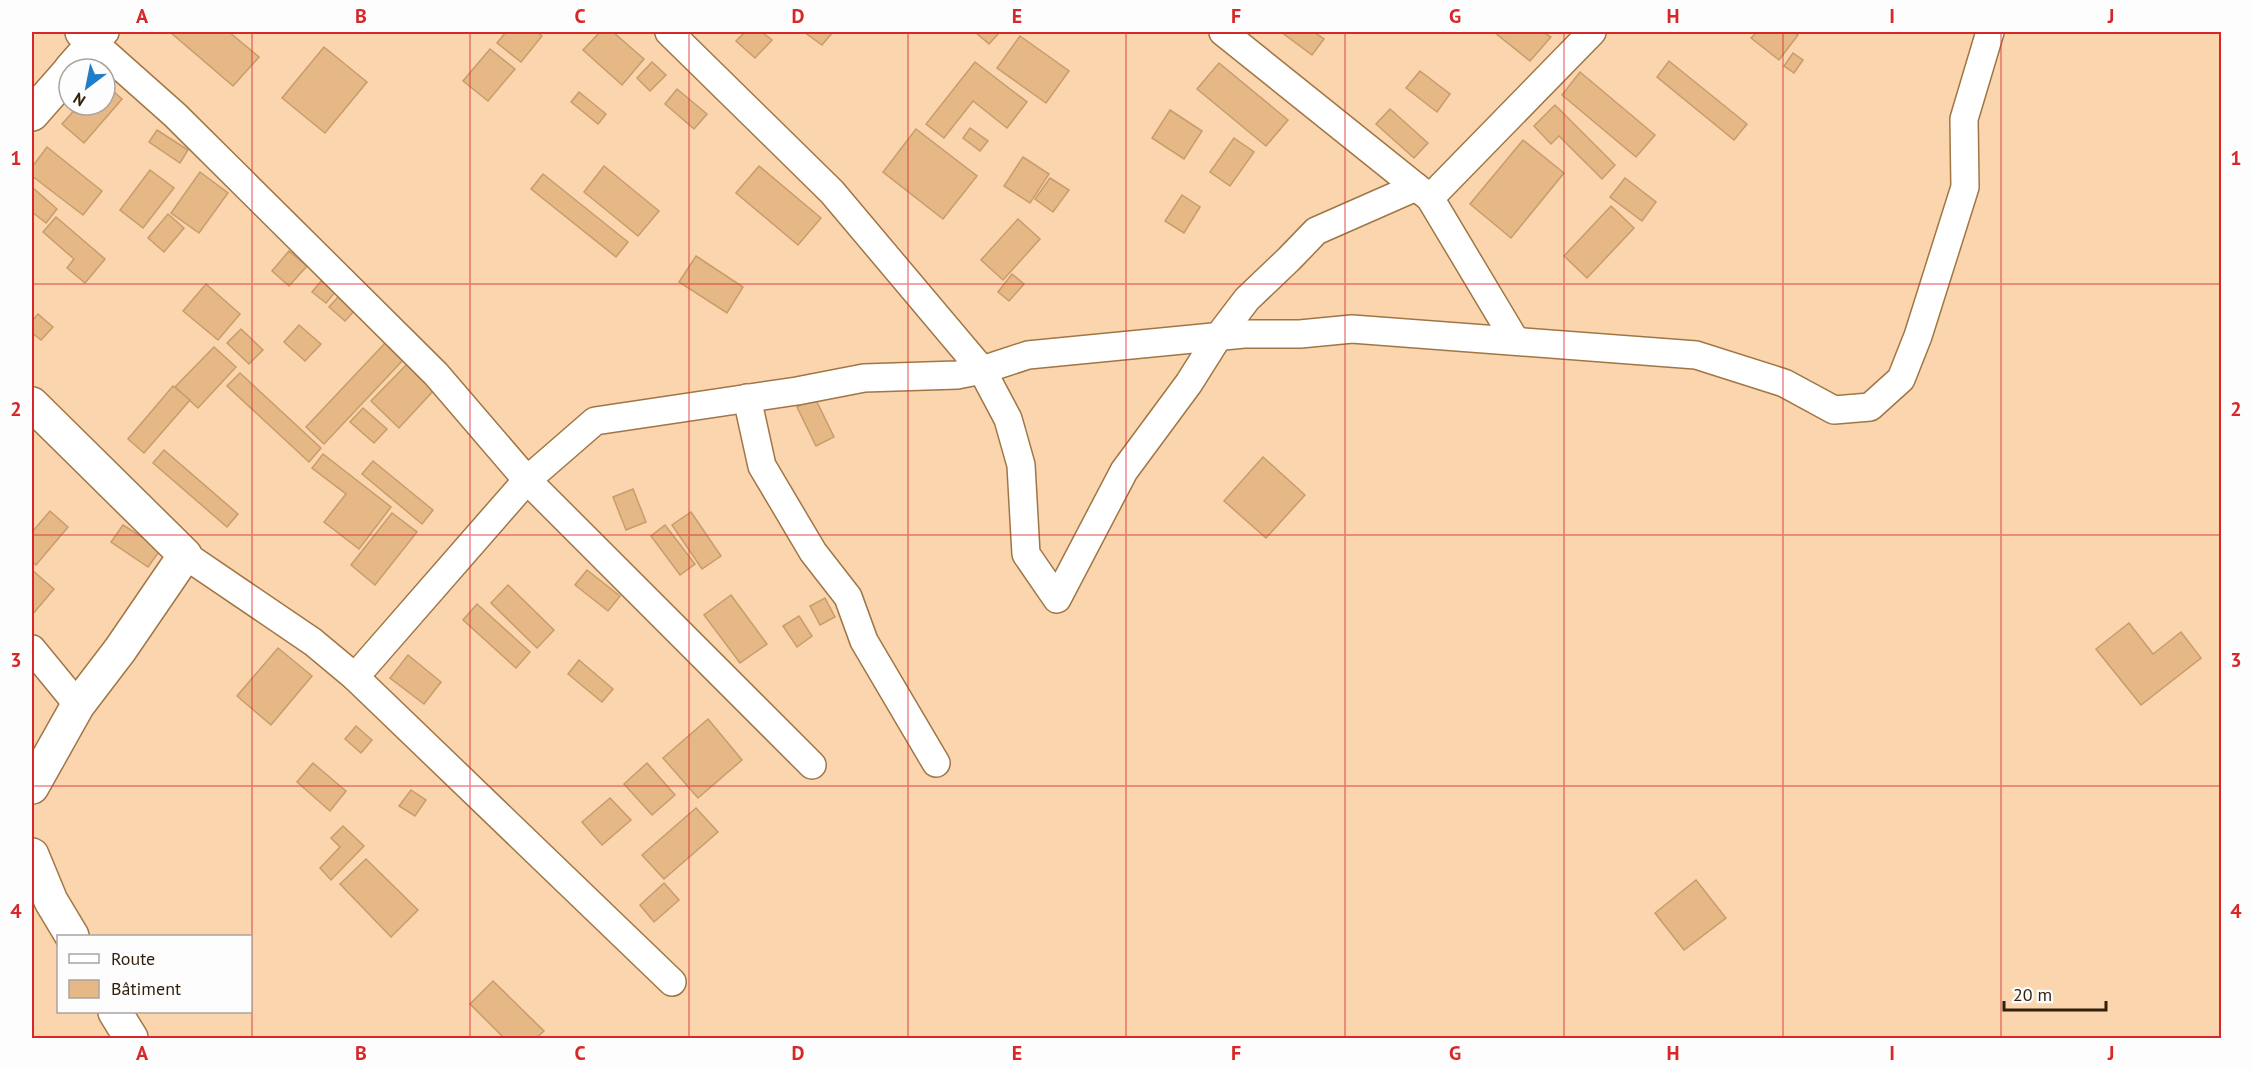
<svg xmlns="http://www.w3.org/2000/svg" width="2253" height="1070" font-family="'PT Sans',sans-serif">
<rect width="100%" height="100%" fill="#fad5ad"/>
<g fill="#e5b886" stroke="#c89c6b" stroke-width="1.5">
<polygon points="170,32 229,32 259,57 233,86"/>
<polygon points="506,32 536,32 542,36 521,62 497,43"/>
<polygon points="600,32 613,32 644,59 622,85 583,50"/>
<polygon points="745,32 762,32 772,40 755,58 736,41"/>
<polygon points="804,32 833,32 822,45"/>
<polygon points="975,32 1000,32 989,44"/>
<polygon points="1281,32 1314,32 1324,39 1312,55"/>
<polygon points="1494,32 1543,32 1551,37 1530,61"/>
<polygon points="1757,32 1793,32 1798,35 1779,60 1751,38"/>
<polygon points="1020,36 1069,71 1046,103 997,68"/>
<polygon points="324,47 367,82 325,133 282,98"/>
<polygon points="490,49 515,69 488,101 463,81"/>
<polygon points="1793,53 1803,60 1794,73 1784,66"/>
<polygon points="1669,61 1747,124 1734,140 1657,77"/>
<polygon points="652,62 666,75 650,91 637,78"/>
<polygon points="975,62 1027,102 1007,128 973,101 944,138 926,124"/>
<polygon points="1219,63 1288,120 1266,146 1197,89"/>
<polygon points="1420,71 1450,94 1437,112 1406,88"/>
<polygon points="1580,72 1655,135 1636,157 1562,95"/>
<polygon points="105,84 122,99 84,143 62,124 79,105 105,105"/>
<polygon points="677,89 707,114 694,129 665,104"/>
<polygon points="579,92 606,114 598,124 571,102"/>
<polygon points="1555,105 1615,165 1602,179 1559,136 1551,144 1534,126"/>
<polygon points="1390,109 1428,143 1414,158 1376,124"/>
<polygon points="1170,110 1202,131 1184,159 1152,138"/>
<polygon points="970,128 988,141 980,151 963,138"/>
<polygon points="916,129 977,176 943,219 883,172"/>
<polygon points="157,130 188,150 180,163 149,142"/>
<polygon points="1234,138 1254,152 1230,186 1210,172"/>
<polygon points="1523,140 1564,173 1511,238 1470,204"/>
<polygon points="47,147 102,191 83,215 32,176 32,167"/>
<polygon points="1023,157 1049,174 1030,203 1004,186"/>
<polygon points="604,166 659,211 638,236 584,192"/>
<polygon points="759,166 821,218 798,245 736,193"/>
<polygon points="150,170 174,188 143,228 120,210"/>
<polygon points="200,172 228,193 199,233 171,213"/>
<polygon points="543,174 628,242 616,257 531,189"/>
<polygon points="1050,178 1069,190 1053,212 1035,199"/>
<polygon points="1625,178 1656,202 1642,221 1610,197"/>
<polygon points="32,187 57,209 46,223 32,212"/>
<polygon points="1182,195 1200,207 1184,233 1165,221"/>
<polygon points="1611,206 1634,228 1587,278 1564,256"/>
<polygon points="168,214 184,228 164,252 148,238"/>
<polygon points="56,217 105,259 85,283 67,268 74,259 43,232"/>
<polygon points="1018,219 1040,239 1003,280 981,260"/>
<polygon points="289,251 307,266 289,286 272,271"/>
<polygon points="696,256 743,287 727,313 679,282"/>
<polygon points="1012,274 1024,284 1009,301 998,292"/>
<polygon points="322,280 336,291 326,303 312,292"/>
<polygon points="206,284 240,314 218,340 183,311"/>
<polygon points="339,296 355,310 345,321 329,307"/>
<polygon points="38,314 53,327 41,340 32,333 32,321"/>
<polygon points="299,325 321,344 305,361 284,342"/>
<polygon points="241,329 263,350 249,364 227,343"/>
<polygon points="386,342 404,359 324,444 306,427"/>
<polygon points="214,347 236,367 198,408 175,387"/>
<polygon points="408,363 435,389 399,428 371,401"/>
<polygon points="240,373 321,448 309,462 227,386"/>
<polygon points="173,386 190,400 144,453 128,439"/>
<polygon points="815,398 834,437 816,446 797,407"/>
<polygon points="363,408 387,429 374,443 350,422"/>
<polygon points="164,450 238,514 227,527 153,463"/>
<polygon points="323,454 391,507 359,549 324,522 346,494 312,468"/>
<polygon points="1263,457 1305,495 1266,538 1224,501"/>
<polygon points="373,461 433,510 422,524 362,474"/>
<polygon points="633,489 646,522 626,530 613,497"/>
<polygon points="50,511 68,527 36,565 32,561 32,532"/>
<polygon points="691,512 721,556 702,569 672,525"/>
<polygon points="392,513 417,532 375,585 351,565"/>
<polygon points="123,525 161,549 148,567 111,542"/>
<polygon points="665,525 695,564 680,575 651,536"/>
<polygon points="32,570 54,589 32,615"/>
<polygon points="587,570 620,596 608,611 575,585"/>
<polygon points="508,585 554,630 537,648 491,603"/>
<polygon points="731,595 767,644 740,663 704,615"/>
<polygon points="825,598 835,617 820,625 810,606"/>
<polygon points="477,604 530,652 516,668 463,620"/>
<polygon points="799,616 812,636 797,647 783,626"/>
<polygon points="2129,623 2153,654 2181,632 2201,658 2141,705 2096,649"/>
<polygon points="278,648 312,676 271,725 237,696"/>
<polygon points="408,655 441,682 424,704 390,678"/>
<polygon points="579,660 613,689 602,702 568,674"/>
<polygon points="708,719 742,760 698,798 663,758"/>
<polygon points="356,726 372,740 361,753 345,739"/>
<polygon points="313,763 346,791 330,811 297,782"/>
<polygon points="647,763 675,795 652,815 624,784"/>
<polygon points="411,790 426,800 415,816 399,806"/>
<polygon points="610,798 631,820 602,845 582,822"/>
<polygon points="696,808 718,832 664,879 642,855"/>
<polygon points="343,826 364,846 331,880 320,868 340,847 331,838"/>
<polygon points="366,859 418,910 391,937 340,884"/>
<polygon points="1696,880 1726,918 1684,950 1655,913"/>
<polygon points="664,883 679,900 654,922 640,905"/>
<polygon points="493,981 544,1031 536,1038 504,1038 470,1004"/>
</g>
<g fill="none" stroke-linecap="round" stroke-linejoin="round">
<g stroke="#a07645" stroke-width="30">
<g id="street">
<polyline points="105,32 94,43 175,115 436,374 527,480 812,765"/>
<polyline points="669,32 832,192 982,370 1008,419 1021,465 1026,554 1057,599 1124,471 1189,383 1218,337 1247,299 1289,259 1316,231 1416,187"/>
<polyline points="1223,32 1430,198 1515,340"/>
<polyline points="1430,198 1592,32"/>
<polyline points="747,398 762,466 813,552 848,597 864,641 936,763"/>
<polyline points="185,555 313,642 355,677 527,480 595,421 797,391 864,378 957,375 982,370 1028,355 1244,334 1300,334 1352,329 1696,355 1784,383 1834,410 1870,407 1901,379 1918,336 1965,187 1964,119 1990,32"/>
<polyline points="32,649 78,705"/>
<polyline points="355,677 672,982"/>
</g>
</g>
<g stroke="#a07645" stroke-width="36">
<g id="secondary">
<polyline points="71,69 94,43 82,32"/>
<polyline points="32,114 69,72"/>
<polyline points="32,404 185,555 120,650 78,705 32,787"/>
<polyline points="32,855 51,901 72,936"/>
<polyline points="115,1012 131,1038"/>
</g>
</g>
<use href="#street" stroke="#fff" stroke-width="27"/>
<use href="#secondary" stroke="#fff" stroke-width="33"/>
</g>
<path fill="none" stroke="#d62828" stroke-width="1.5" stroke-opacity="0.55" d="M252 32V1038M470 32V1038M689 32V1038M908 32V1038M1126 32V1038M1345 32V1038M1564 32V1038M1783 32V1038M2001 32V1038M32 284H2222M32 535H2222M32 786H2222"/>
<rect width="2253" height="1070" fill="none" stroke="#fdfdfd" stroke-width="66"/>
<rect x="57" y="935" width="195" height="78" fill="#fdfdfd" stroke="#aba49c" stroke-width="1.5"/>
<rect x="69" y="954" width="30" height="9" fill="#ffffff" stroke="#aba49c" stroke-width="1.5"/>
<text x="111" y="965" font-size="18" fill="#311f0b">Route</text>
<rect x="69" y="980" width="30" height="18" fill="#e5b886" stroke="#aba49c" stroke-width="1.5"/>
<text x="111" y="995" font-size="18" fill="#311f0b">Bâtiment</text>
<g transform="translate(87 87) rotate(212)"><circle r="28" fill="#fdfdfd" stroke="#aba49c" stroke-width="1.5"/>
<path d="M0-4.5L10 22L0 15L-10 22Z" fill="#1f7dc9"/>
<text y="-9" font-size="16" font-weight="bold" text-anchor="middle" fill="#311f0b">N</text>
</g>
<path d="M2004 1001v9h102v-9" fill="none" stroke="#311f0b" stroke-width="3"/>
<text x="2013" y="1001" font-size="18" fill="#311f0b" stroke="#fdfdfd" stroke-width="4.5" paint-order="stroke">20 m</text>
<rect x="33" y="33" width="2187" height="1004" fill="none" stroke="#d62828" stroke-width="2"/>
<g font-size="20" text-anchor="middle" font-weight="bold" fill="#d62828">
<text x="142" y="23">A</text>
<text x="361" y="23">B</text>
<text x="580" y="23">C</text>
<text x="798" y="23">D</text>
<text x="1017" y="23">E</text>
<text x="1236" y="23">F</text>
<text x="1455" y="23">G</text>
<text x="1673" y="23">H</text>
<text x="1892" y="23">I</text>
<text x="2111" y="23">J</text>
<text x="16" y="165">1</text>
<text x="2236" y="165">1</text>
<text x="16" y="416">2</text>
<text x="2236" y="416">2</text>
<text x="16" y="667">3</text>
<text x="2236" y="667">3</text>
<text x="16" y="918">4</text>
<text x="2236" y="918">4</text>
<text x="142" y="1060">A</text>
<text x="361" y="1060">B</text>
<text x="580" y="1060">C</text>
<text x="798" y="1060">D</text>
<text x="1017" y="1060">E</text>
<text x="1236" y="1060">F</text>
<text x="1455" y="1060">G</text>
<text x="1673" y="1060">H</text>
<text x="1892" y="1060">I</text>
<text x="2111" y="1060">J</text>
</g>
</svg>
